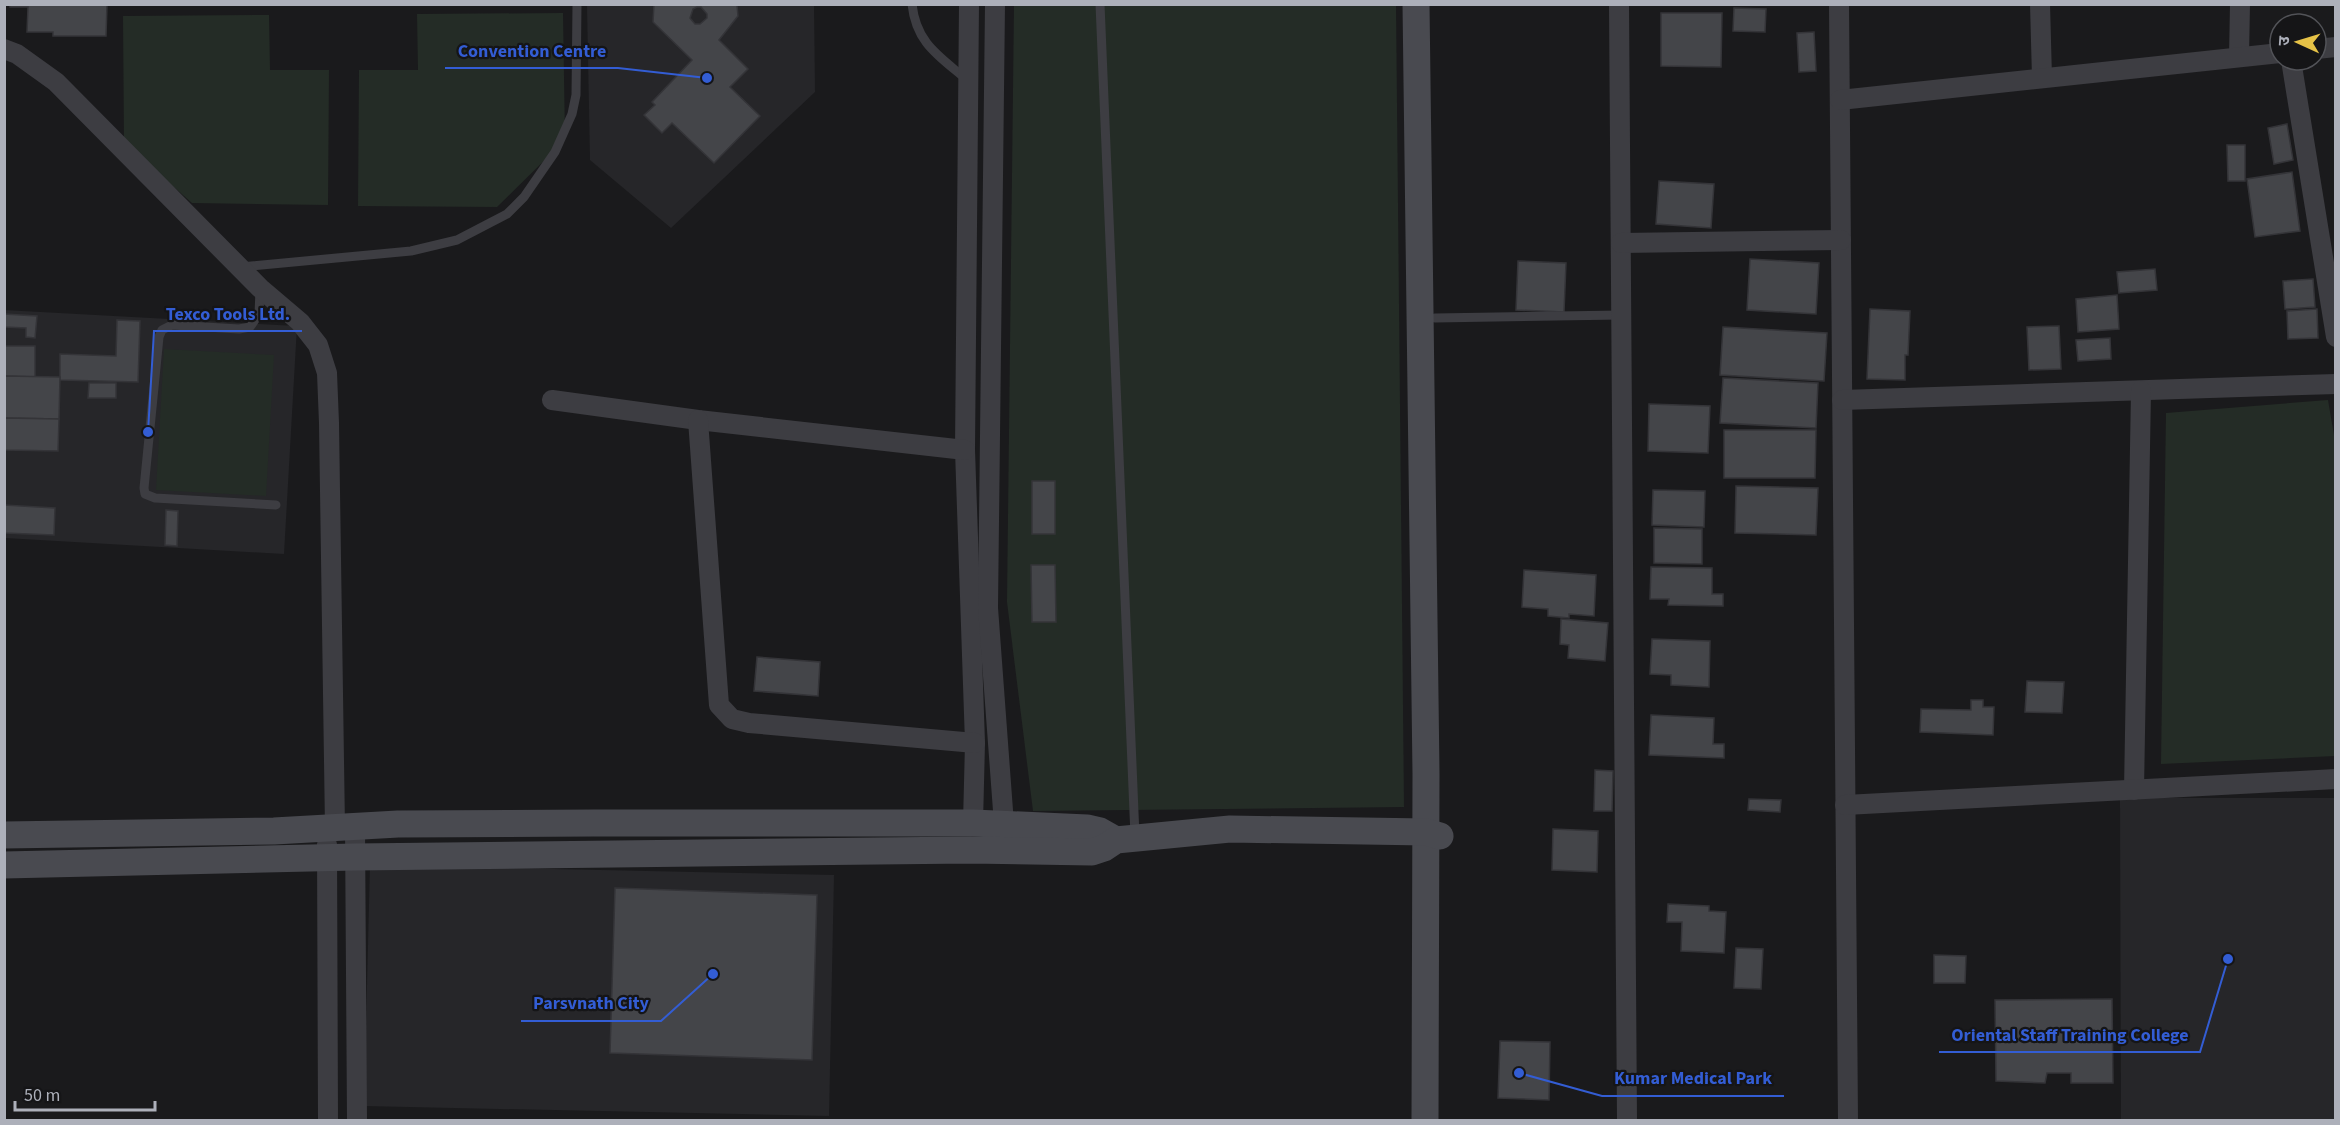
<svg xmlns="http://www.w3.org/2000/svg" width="2340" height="1125" font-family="'Source Sans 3','Noto Sans Devanagari',sans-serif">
<rect width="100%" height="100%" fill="#1a1a1c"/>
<g fill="#262629">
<polygon points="587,5 814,5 815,92 671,228 590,160"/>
<polygon points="4,310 297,326 284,554 5,538"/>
<polygon points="2120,798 2335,798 2335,1120 2121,1120"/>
<polygon points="370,865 834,875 829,1116 364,1106"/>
</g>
<g fill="#242c26">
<polygon points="1014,5 1396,5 1404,807 1033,811 1007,602"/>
<polygon points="563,13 565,140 497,207 358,206 359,70 418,70 417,14"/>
<polygon points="269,15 270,70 329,70 328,205 192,203 124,143 123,16"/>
<polygon points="164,349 274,355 266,496 156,490"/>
<polygon points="2328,400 2336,447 2335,756 2161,764 2166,413"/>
</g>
<g fill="#444549" stroke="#343438" stroke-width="1.5" fill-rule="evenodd">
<polygon points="10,4 107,4 106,36 53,36 53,32 27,32 28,7 10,7"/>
<path d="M654 4 737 5 738 16 719 40 748 69 730 87 760 116 714 163 672 123 662 133 644 115 655 105 652 102 692 60 653 22ZM697 7H701L707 14V18L700 24H695L690 18 693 9Z"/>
<polygon points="1734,8 1766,9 1765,32 1733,31"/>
<polygon points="1661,13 1722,13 1721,67 1661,66"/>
<polygon points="1814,32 1816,71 1799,72 1797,33"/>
<polygon points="2287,124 2293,160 2274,164 2268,128"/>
<polygon points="2227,145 2245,145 2245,181 2228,181"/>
<polygon points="2292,172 2300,231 2255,237 2247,179"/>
<polygon points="1659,181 1714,184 1711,228 1656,224"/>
<polygon points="1750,259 1819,263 1816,314 1747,310"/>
<polygon points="1518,261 1566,263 1564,312 1516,310"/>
<polygon points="2155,269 2157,290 2119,293 2117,272"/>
<polygon points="2313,279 2315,307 2285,309 2283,281"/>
<polygon points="2117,295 2119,329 2078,332 2076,299"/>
<polygon points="1870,309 1910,311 1908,355 1905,355 1905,380 1867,379"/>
<polygon points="2317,309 2318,338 2288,339 2287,311"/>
<polygon points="4,314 37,316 35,338 26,337 26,328 4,327"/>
<polygon points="117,320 140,321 138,382 60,380 60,354 116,356"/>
<polygon points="2059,326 2061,369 2029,370 2027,327"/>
<polygon points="1723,327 1827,333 1824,381 1720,375"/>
<polygon points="2110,338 2111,359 2078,361 2076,340"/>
<polygon points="4,346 35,346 35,377 4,376"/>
<polygon points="4,376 60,377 59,419 4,418"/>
<polygon points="1723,378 1818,383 1816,428 1720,423"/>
<polygon points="89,383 116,383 116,398 88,398"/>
<polygon points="1649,404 1710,406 1708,453 1648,451"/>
<polygon points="4,418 59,419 58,451 4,450"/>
<polygon points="1724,430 1816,430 1815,478 1724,478"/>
<rect x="1032" y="481" width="23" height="53"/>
<polygon points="1736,486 1818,488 1816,535 1735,533"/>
<polygon points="1653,490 1705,491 1704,527 1652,525"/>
<polygon points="4,505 55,508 54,535 4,533"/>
<polygon points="166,510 178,511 177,546 165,545"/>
<polygon points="1654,528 1702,529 1702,564 1654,563"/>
<polygon points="1031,565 1055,565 1056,622 1032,622"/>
<polygon points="1651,567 1712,568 1712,594 1723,594 1723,606 1668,605 1669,599 1650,599"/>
<polygon points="1524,570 1596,575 1594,616 1569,614 1569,618 1548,616 1548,609 1522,607"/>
<polygon points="1561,619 1608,623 1605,661 1568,658 1569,645 1560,644"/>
<polygon points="1652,639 1710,641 1709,687 1671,685 1671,675 1650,674"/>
<polygon points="757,657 820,662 818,696 754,691"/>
<polygon points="2027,681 2064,682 2062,713 2025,712"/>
<polygon points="1971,700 1983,700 1983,707 1994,707 1993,735 1920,732 1921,709 1971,710"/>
<polygon points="1651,715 1714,718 1713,744 1724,744 1724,758 1649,755"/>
<polygon points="1595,770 1613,771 1612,811 1594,811"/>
<polygon points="1749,799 1781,800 1780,812 1748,810"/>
<polygon points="1553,829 1598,831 1597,872 1552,870"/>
<polygon points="615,888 817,895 812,1060 610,1053"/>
<polygon points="1668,904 1709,906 1709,911 1726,912 1724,953 1681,951 1682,922 1667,922"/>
<polygon points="1736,948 1763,949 1761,989 1734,988"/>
<polygon points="1934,955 1966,956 1965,983 1934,983"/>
<polygon points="2112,999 2113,1083 2071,1083 2071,1073 2047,1073 2045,1083 1996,1081 1995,1000"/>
<polygon points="1500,1041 1550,1042 1549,1100 1498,1098"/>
</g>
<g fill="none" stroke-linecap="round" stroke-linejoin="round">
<g stroke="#3d3d42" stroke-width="9">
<path d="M912 4C916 43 939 56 966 79"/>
<polyline points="1100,4 1135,836"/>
<polyline points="241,267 411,251 457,240 507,214 524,197 555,152 572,114 576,95 577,4"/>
<polyline points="260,290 259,314 250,327 239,329 172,325 162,330 159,337 144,488 145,494 155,498 276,505"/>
<polyline points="1435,318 1621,315"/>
</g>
<g stroke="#3d3d42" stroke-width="20">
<polyline points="969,4 965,450 975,743 973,823"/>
<polyline points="995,4 988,608 1004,824"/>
<polyline points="1619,4 1627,1120"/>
<polyline points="1839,4 1848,1120"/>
<polyline points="2040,4 2042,78"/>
<polyline points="4,49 17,54 56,82 260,288 300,322 318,345 327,373 329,423 335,828"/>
<polyline points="2316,49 2336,47"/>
<polyline points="2239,57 2240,4"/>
<polyline points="2291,60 2336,337"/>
<polyline points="1840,100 2280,53"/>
<polyline points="1621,243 1841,240"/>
<polyline points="552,400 698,420 965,450"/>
<polyline points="1842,400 2336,384"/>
<polyline points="698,420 719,705 732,719 749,723 975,743"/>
<polyline points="2134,790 2141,391"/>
<polyline points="1845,805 2336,779"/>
<polyline points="355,827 357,1120"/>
<polyline points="327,844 328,1120"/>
</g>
<g stroke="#494a50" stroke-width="27">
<polyline points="1416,4 1426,774 1425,1120"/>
<polyline points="4,835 274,831 398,824 594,823 973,823 1087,828 1100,831 1116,840"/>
<polyline points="4,865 355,857 970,850 1092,852 1104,848 1116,840 1230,829 1426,832 1440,836"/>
</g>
</g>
<path fill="none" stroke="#335dd4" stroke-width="2" d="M707 78L618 68H445M148 432L154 331H302M713 974L661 1021H521M2228 959L2200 1052H1939M1519 1073L1602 1096H1784"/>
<g fill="#335dd4" stroke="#151517" stroke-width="2">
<circle cx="707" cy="78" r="6"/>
<circle cx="148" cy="432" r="6"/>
<circle cx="713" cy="974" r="6"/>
<circle cx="2228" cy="959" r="6"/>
<circle cx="1519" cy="1073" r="6"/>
</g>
<g font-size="18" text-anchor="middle" font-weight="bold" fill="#335dd4" stroke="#151517" stroke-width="4.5" stroke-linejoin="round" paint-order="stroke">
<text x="532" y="57">Convention Centre</text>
<text x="228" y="320">Texco Tools Ltd.</text>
<text x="591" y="1009">Parsvnath City</text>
<text x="2070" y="1041">Oriental Staff Training College</text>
<text x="1693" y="1084">Kumar Medical Park</text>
</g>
<rect width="2340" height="1125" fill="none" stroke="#adb0ba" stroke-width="12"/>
<g transform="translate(2298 42) rotate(274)"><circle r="28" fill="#151517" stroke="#525358" stroke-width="1.5"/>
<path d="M0-4.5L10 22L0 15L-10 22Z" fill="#e6c247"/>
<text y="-9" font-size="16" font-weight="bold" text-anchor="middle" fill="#adb0ba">उ</text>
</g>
<path d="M15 1101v9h140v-9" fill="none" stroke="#adb0ba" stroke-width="3"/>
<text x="24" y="1101" font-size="18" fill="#adb0ba" stroke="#151517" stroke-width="4.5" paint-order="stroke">50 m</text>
</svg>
